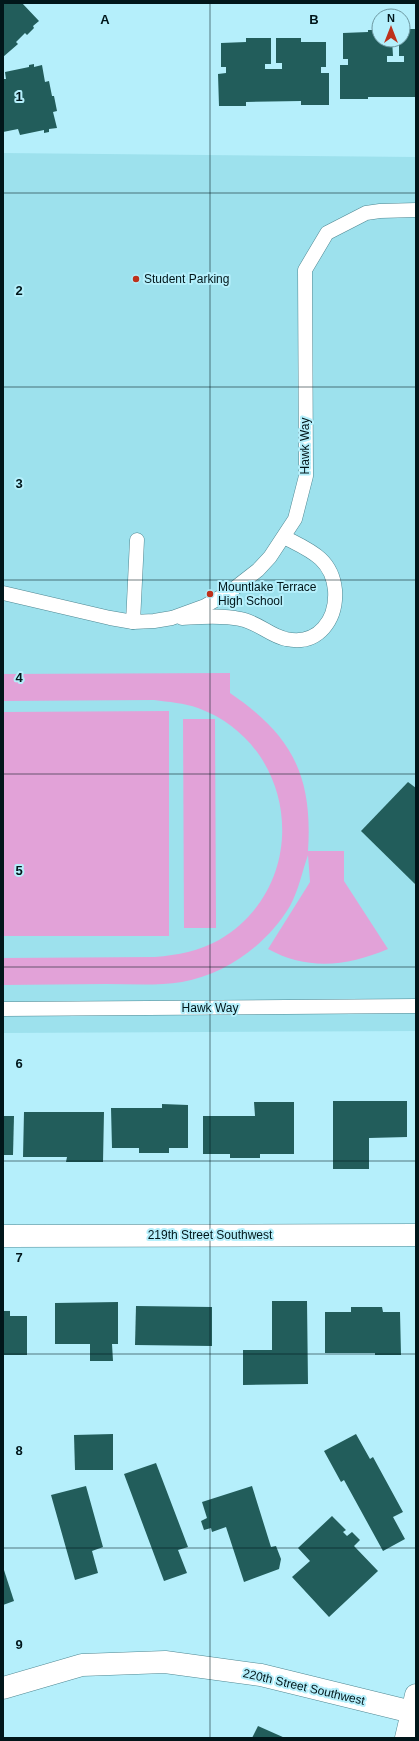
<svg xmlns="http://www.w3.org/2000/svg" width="419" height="1741" font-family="Arial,sans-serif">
<rect width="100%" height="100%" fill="#b5effb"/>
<polygon fill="#9de1ed" points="3,153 416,157 416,1031 3,1033"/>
<g fill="#e2a2d8">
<path d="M230 673V693C292 735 313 776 308 851H344V881L388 949C348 966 308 971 268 949L310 882 308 855C302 872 299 889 290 906 267 944 227 974 182 982 157 986 131 984 106 984 72 984 37 985 3 985V958L155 957C178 955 199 951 219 940 313 885 299 745 198 708 184 703 169 702 154 700L3 701V674Z"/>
<polygon points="169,711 169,936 3,936 3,712"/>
<polygon points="183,719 215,719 216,928 184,928"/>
</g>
<g fill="#225d5b">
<polygon points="3,3 22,3 39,21 33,26 34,28 27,35 25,33 16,42 18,44 3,57"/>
<polygon points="403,29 416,29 416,97 368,97 368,99 340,99 340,65 348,65 348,59 343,59 343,33 368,32 368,30 379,30 379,40 392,40 393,56 387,56 387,62 404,62 404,56 399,56 399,40 403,40"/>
<polygon points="246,38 271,38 271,64 265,64 265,69 282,69 282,63 276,63 276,38 301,38 301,42 326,42 326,67 321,67 321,73 329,73 329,105 301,105 301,101 246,102 246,106 219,106 218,74 226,73 226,67 221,67 221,43 246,42"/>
<polygon points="34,64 34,67 42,65 45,82 49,81 52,96 54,96 57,111 53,112 57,128 49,129 49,132 44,133 44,130 20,135 18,129 3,132 3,79 6,79 5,72 29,67 29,65"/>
<polygon points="408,782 416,788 416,885 361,831"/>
<polygon points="333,1101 407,1101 407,1137 369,1138 369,1169 333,1169"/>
<polygon points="254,1102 294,1102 294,1154 260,1154 260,1158 230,1158 230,1154 203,1154 203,1116 255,1116"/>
<polygon points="162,1104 188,1105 188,1148 169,1148 169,1153 139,1153 139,1148 112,1148 111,1108 162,1108"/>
<polygon points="24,1112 104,1112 103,1162 66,1162 67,1157 23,1157"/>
<polygon points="3,1116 14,1116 13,1155 3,1155"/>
<polygon points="272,1301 307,1301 308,1384 243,1385 243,1350 272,1350"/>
<polygon points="118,1302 118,1344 112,1344 113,1361 90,1361 90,1344 55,1344 55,1303"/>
<polygon points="136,1306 212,1307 212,1346 135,1345"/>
<polygon points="351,1307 382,1307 383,1312 400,1312 401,1355 375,1355 375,1353 325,1353 325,1312 351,1312"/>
<polygon points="3,1311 10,1311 10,1316 27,1316 27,1355 3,1355"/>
<polygon points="113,1434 113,1470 75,1470 74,1435"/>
<polygon points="356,1434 370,1459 373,1457 403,1512 393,1517 405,1539 383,1551 344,1480 341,1482 324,1451"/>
<polygon points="156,1463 188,1547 178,1550 187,1573 164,1581 124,1474"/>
<polygon points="86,1486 103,1547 92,1551 98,1573 75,1580 51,1495"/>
<polygon points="252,1486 271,1547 276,1546 281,1559 279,1569 244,1582 226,1527 212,1532 211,1528 204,1530 201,1521 207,1518 202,1502"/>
<polygon points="332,1516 346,1530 343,1532 347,1536 352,1532 360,1540 354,1546 378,1571 329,1617 292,1577 310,1561 298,1548"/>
<polygon points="3,1567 14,1601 3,1605"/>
<polygon points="258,1726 285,1738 252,1738"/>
</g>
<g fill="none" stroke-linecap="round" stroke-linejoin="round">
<g stroke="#4f8792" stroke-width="15">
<g id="service">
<polyline points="3,593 110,618 133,622 154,621 172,618 205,606 231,591 258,570 270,557 295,519 306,476 305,270 327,233 366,213 380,211 416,210"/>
<path d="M182 618C201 617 221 615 240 619 258 622 270 636 286 639 319 646 337 619 335 590 332 558 309 550 284 537"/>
<polyline points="133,622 137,540"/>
<polyline points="3,1009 416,1006"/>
</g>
</g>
<g stroke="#4f8792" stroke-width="23">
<g id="minor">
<polyline points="3,1236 416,1235"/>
<polyline points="3,1688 82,1665 165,1662 261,1675 416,1713"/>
<polyline points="406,1738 416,1695"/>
</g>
</g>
<use href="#service" stroke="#fff" stroke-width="14"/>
<use href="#minor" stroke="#fff" stroke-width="22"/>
</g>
<path fill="none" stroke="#01161a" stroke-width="1" stroke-opacity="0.55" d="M210 3V1738M3 193H416M3 387H416M3 580H416M3 774H416M3 967H416M3 1161H416M3 1354H416M3 1548H416"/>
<g fill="#bd311b" stroke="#b5effb" stroke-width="1.5">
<circle cx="136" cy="279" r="4"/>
<circle cx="210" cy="594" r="4"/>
</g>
<g text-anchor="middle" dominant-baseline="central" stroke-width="4" stroke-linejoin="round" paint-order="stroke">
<g font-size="12" fill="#01161a" stroke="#b5effb" text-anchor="start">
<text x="144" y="279">Student Parking</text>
<text x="218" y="587">Mountlake Terrace<tspan x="218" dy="14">High School</tspan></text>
</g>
<g font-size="12" fill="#01161a" stroke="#b5effb">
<text transform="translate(305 446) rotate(-90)">Hawk Way</text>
<text x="210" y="1008">Hawk Way</text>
<text x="210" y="1235">219th Street Southwest</text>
<text transform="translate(304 1687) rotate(13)">220th Street Southwest</text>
</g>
</g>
<g font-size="13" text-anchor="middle" font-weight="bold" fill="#01161a" stroke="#b5effb" stroke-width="4" stroke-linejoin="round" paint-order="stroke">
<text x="105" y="24">A</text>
<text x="314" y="24">B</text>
<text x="19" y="101">1</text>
<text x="19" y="295">2</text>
<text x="19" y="488">3</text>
<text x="19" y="682">4</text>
<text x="19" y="875">5</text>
<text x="19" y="1068">6</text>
<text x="19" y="1262">7</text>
<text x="19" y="1455">8</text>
<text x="19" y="1649">9</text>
</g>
<rect width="419" height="1741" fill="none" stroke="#01161a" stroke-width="8"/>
<g transform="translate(391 28)"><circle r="19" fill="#b5effb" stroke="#6d98a1"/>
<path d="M0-3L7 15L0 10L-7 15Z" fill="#bd311b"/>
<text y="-6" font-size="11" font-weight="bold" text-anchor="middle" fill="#01161a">N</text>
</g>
</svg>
